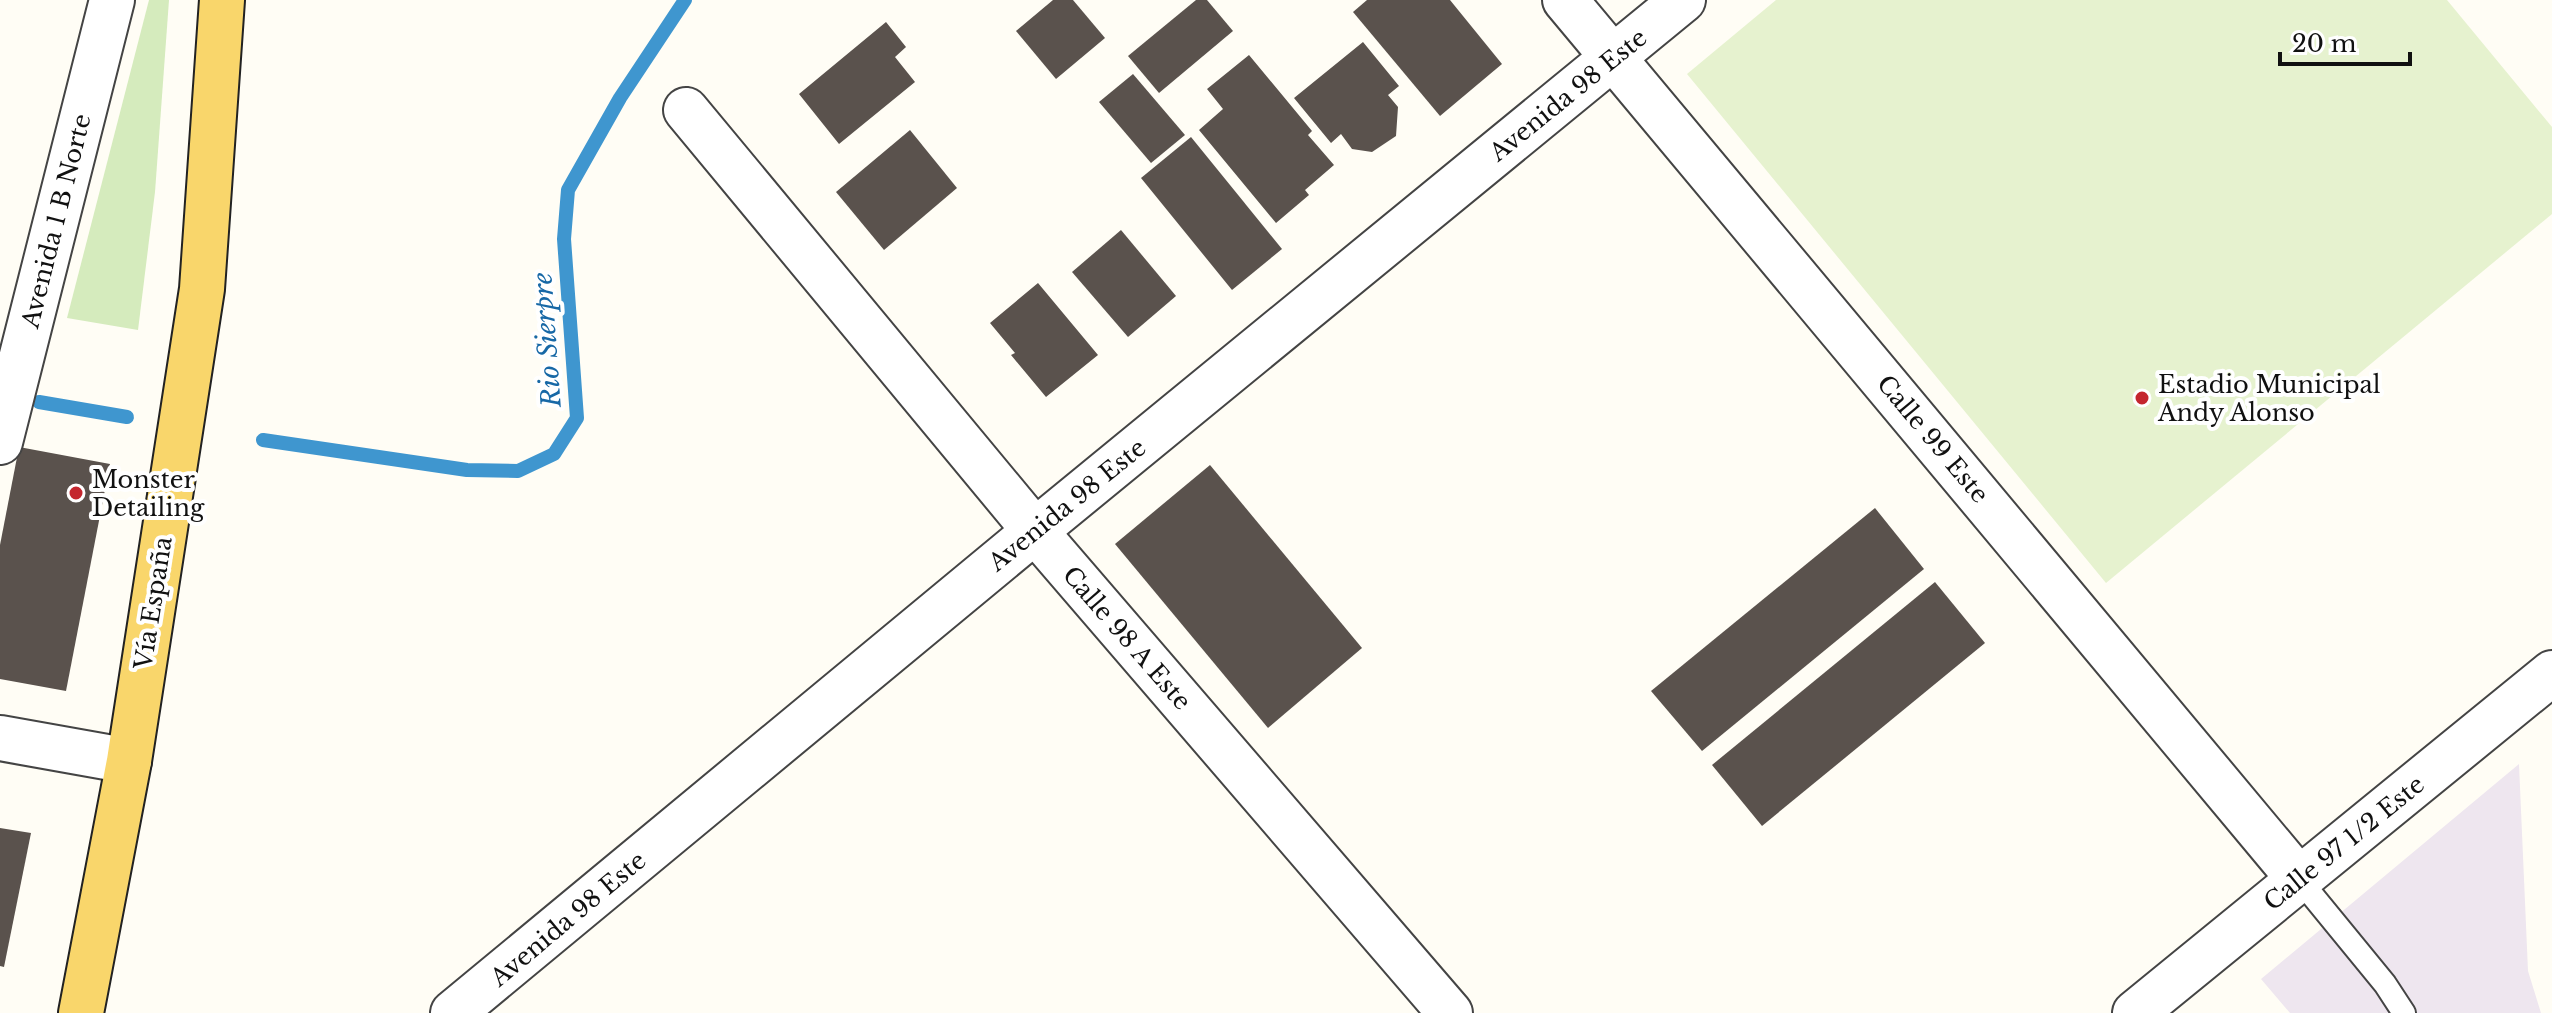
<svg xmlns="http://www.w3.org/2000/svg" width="2552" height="1013" font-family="'Libre Baskerville',serif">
<rect width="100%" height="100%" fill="#fffdf5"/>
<polygon fill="#eee6ef" points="2519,764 2528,971 2541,1013 2290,1013 2261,979"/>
<polygon fill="#d5ebbd" points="149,0 169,0 155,192 138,330 67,318"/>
<polygon fill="#e6f2cf" points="1776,0 2447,0 2552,127 2552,214 2106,583 1687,74"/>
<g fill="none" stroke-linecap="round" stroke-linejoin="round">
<g stroke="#3f96cf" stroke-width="14">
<polyline points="39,402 127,417"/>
<polyline points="263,440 467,470 518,471 554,454 577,418 564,239 568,190 620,98 685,0"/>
</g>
</g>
<g fill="#5a524d">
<polygon points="1053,0 1073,0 1105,38 1056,79 1016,31"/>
<polygon points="1196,0 1207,0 1233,31 1159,93 1128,56"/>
<polygon points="1367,0 1450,0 1502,64 1440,116 1353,12"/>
<polygon points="886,22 906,47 895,57 915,82 839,144 799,94"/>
<polygon points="1363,42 1399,86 1388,95 1398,107 1396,136 1372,152 1352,149 1341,134 1331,143 1294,98"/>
<polygon points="1249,55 1312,131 1308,135 1334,165 1305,190 1309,195 1276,223 1199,130 1223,109 1207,89"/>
<polygon points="1133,74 1185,135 1151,163 1099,102"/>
<polygon points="910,130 957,188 884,250 836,192"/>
<polygon points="1191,137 1282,249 1232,290 1141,178"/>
<polygon points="1121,230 1176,296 1128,337 1072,272"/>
<polygon points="1038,283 1098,355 1046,397 1011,355 1015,353 990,323"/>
<polygon points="19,447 110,464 66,691 0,679 0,545"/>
<polygon points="1210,465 1362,648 1268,728 1115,544"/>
<polygon points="1875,508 1924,569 1702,751 1651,691"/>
<polygon points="1935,582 1985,643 1762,826 1712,765"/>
<polygon points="0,828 31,833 4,967 0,966"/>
</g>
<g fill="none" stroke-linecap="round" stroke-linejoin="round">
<g stroke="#444" stroke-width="26">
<polyline id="lane" points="2299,879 2385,984 2404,1013"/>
</g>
<g stroke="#444" stroke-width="48">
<g id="street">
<polyline points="1565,0 2299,879"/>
<polyline points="686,110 1035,531 1450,1013"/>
<polyline points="0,442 112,0"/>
<polyline points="0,738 129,761"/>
<polyline points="453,1013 1035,531 1683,0"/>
<polyline points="2135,1013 2552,673"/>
</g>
</g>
<g stroke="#222" stroke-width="48">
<polyline id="primary" points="81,1013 129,761 202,289 222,0"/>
</g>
<use href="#lane" stroke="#fff" stroke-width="22"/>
<use href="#street" stroke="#fff" stroke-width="44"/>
<use href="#primary" stroke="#f9d66b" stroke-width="44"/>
</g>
<g fill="#c4262e" stroke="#fff" stroke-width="3">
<circle cx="2142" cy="398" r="8"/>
<circle cx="76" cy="493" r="8"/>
</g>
<g text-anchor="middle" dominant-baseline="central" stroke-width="8" stroke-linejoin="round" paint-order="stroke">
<g font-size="24" fill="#111" stroke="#fff">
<text transform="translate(1568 95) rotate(-39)">Avenida 98 Este</text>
<text transform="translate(56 221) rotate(-76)">Avenida 1 B Norte</text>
<text transform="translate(1933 439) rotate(50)">Calle 99 Este</text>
<text transform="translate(1067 505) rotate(-39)">Avenida 98 Este</text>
<text transform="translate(153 603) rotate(-81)">Vía España</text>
<text transform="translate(1127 638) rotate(49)">Calle 98 A Este</text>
<text transform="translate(2344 843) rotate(-39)">Calle 97 1/2 Este</text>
<text transform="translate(568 919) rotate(-40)">Avenida 98 Este</text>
</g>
<g font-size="24" fill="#111" stroke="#fff" text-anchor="start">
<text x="2158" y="384">Estadio Municipal<tspan x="2158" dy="28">Andy Alonso</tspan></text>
<text x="92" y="479">Monster<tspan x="92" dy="28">Detailing</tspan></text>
</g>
<g font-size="26" font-style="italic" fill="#1768a6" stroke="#fff">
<text transform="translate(547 340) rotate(-94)">Rio Sierpre</text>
</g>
</g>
<path d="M2280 52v12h130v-12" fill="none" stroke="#111111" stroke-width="4"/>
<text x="2292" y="52" font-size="24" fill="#111111" stroke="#ffffff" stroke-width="6" paint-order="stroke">20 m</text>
</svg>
